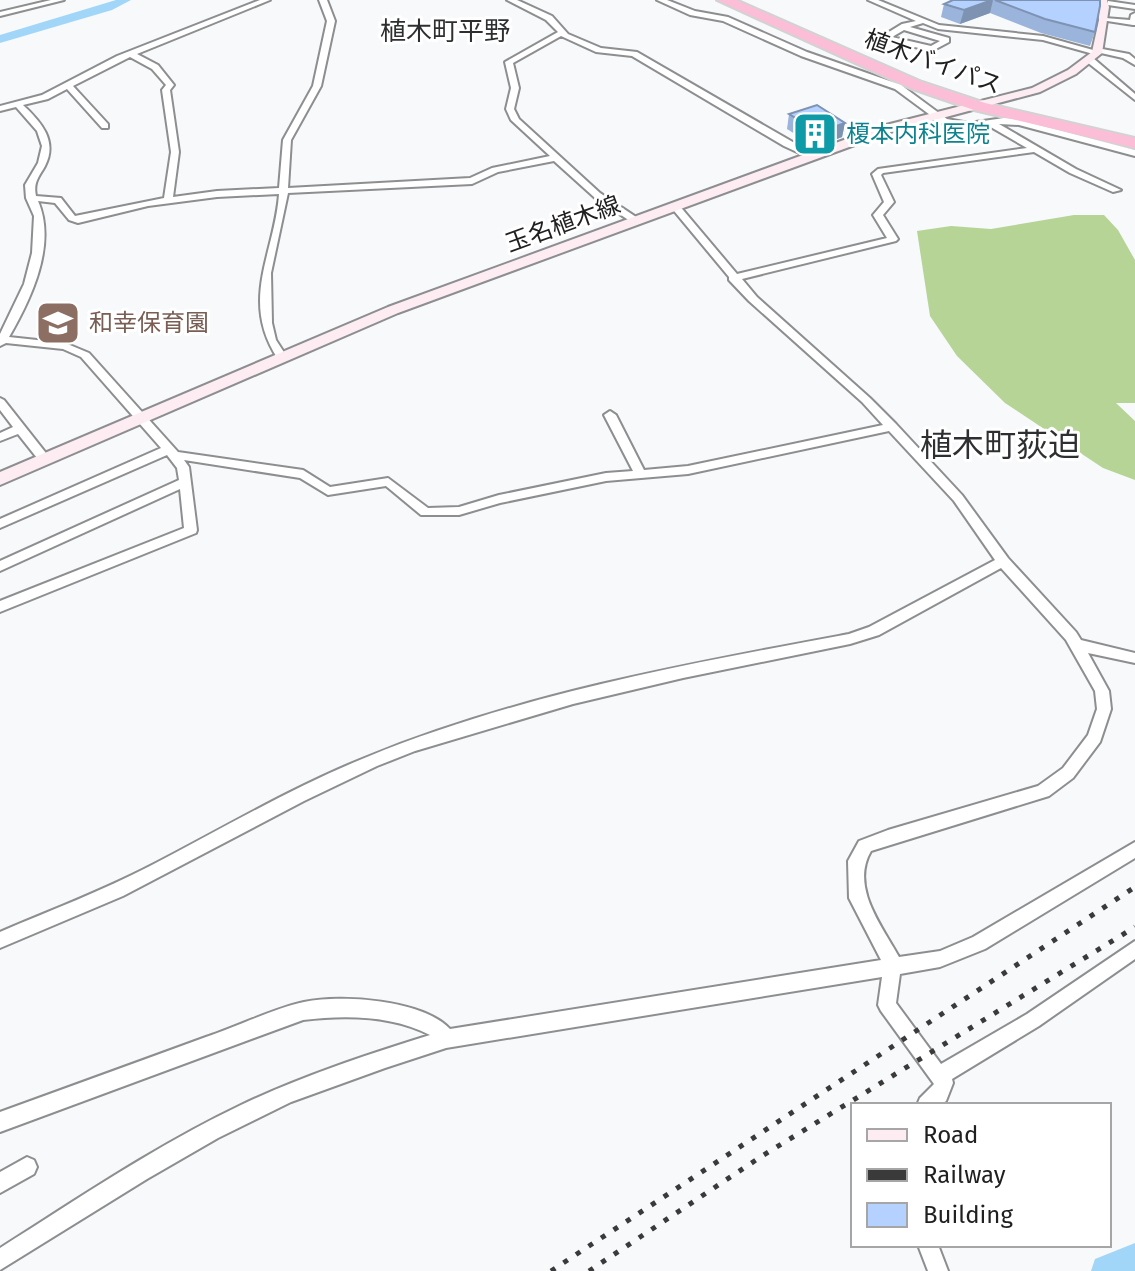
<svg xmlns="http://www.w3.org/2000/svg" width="1135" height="1271" font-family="'Fira Sans','Noto Sans JP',sans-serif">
<rect width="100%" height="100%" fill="#f7f9fb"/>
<polygon fill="#b5d495" points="1074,215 1104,215 1118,230 1135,260 1135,403 1116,403 1135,421 1135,480 1103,468 1005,403 957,356 930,316 917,231 951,226 991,229"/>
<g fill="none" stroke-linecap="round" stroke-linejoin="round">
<g fill="#a2d6f8" fill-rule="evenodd">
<polygon points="116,0 131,0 112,10 0,43 0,35"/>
<polygon points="1135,1243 1135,1271 1091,1271 1095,1259"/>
</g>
<g stroke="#8d8e90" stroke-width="4">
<g id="street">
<polygon points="51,0 64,0 0,16 0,12"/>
<path d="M260 0H270L137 54 158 65 174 85 170 90 179 152 173 197 217 191 279 188 283 140 313 86 327 21 319 0H327L335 21 321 86 291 140 288 188 470 178 492 168 550 156 511 120 506 109 511 88 505 62 558 32 546 20 507 0H517L552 16 568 34 601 48 637 52 817 156 810 158 784 146 632 56 596 52 561 36 513 63 519 88 514 109 519 119 600 193 639 219V223H633L594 197 554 161 498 172 472 184 288 193 271 273 272 323 276 340 287 357 282 360 278 359C239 300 275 253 279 194L217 197 148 206 78 223 69 220 55 203 38 201C57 245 31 299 9 337L65 343 89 353 178 452 303 470 330 487 388 478 428 508 459 507 499 495 606 473 633 471 604 415 610 411 616 415 644 470 688 466 883 425 862 402 749 301 729 280V277L670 206 678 204 737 274 887 238 873 215 884 202 872 174 878 169 1027 148 989 126 969 129 941 123 895 89 801 56 723 21 690 15 657 0H667L695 11 728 17 807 52 901 85 947 119 969 123 1004 118 1019 120 1135 150V156L1019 125 999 124 1076 169 1121 190 1113 192 1070 173 1034 152 883 173 881 175 894 202 883 215 898 239 896 241 742 279 757 297 870 398 896 424 962 495 1008 558 1076 632 1081 640 1135 653V663L1088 653 1109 691 1111 709 1100 742 1073 778 1049 796 871 851C850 887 882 926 899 957L940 951 973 937 1135 842V858L985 949 940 967 900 974 896 1003 941 1064 1027 1014 1135 941V959L1039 1026 952 1079 953 1083 946 1101 941 1105H917L920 1098 934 1084 881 1011 878 1005 882 977 446 1048 385 1068 291 1102 218 1138 147 1179 0 1270V1248C79 1198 157 1145 241 1105 302 1076 366 1055 430 1035 392 1015 344 1015 303 1020L0 1132V1112C69 1087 138 1062 206 1037 236 1027 275 1008 304 1002 342 994 423 1000 450 1029L881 960 849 898 848 861 859 841 888 830 1038 786 1063 768 1088 735 1097 709 1095 691 1066 640 1001 568 879 635 850 644 683 678 573 704 415 751 377 766 304 801 123 896 0 948V932C51 910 102 891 150 866 222 829 292 787 367 757 521 694 687 664 849 634L869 627 995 560 954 501 889 431 688 474 606 481 500 503 459 515H421L386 486 328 495 300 478 184 460 189 467 197 530 196 533 0 612V601L184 528 180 489 0 571V561L179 480 177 468 167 455 0 528V519L161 448 81 357 63 349 6 343 0 346V334L24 284 32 253 34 216 26 198 25 185 38 163 42 146 37 131 16 107 0 111V106L42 95 117 56ZM130 57 152 69 166 85 162 90 171 152 164 198 75 216 61 198 36 196C33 182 39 177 45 166 58 141 41 122 23 105L48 99 67 89 102 128H108V124L73 86Z"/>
<path d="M868 0H878L939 25 1043 36 1093 50 1097 48 1129 54 1135 59V65L1123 58 1101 53 1097 55 1043 40 938 29 923 23 910 27 949 38V42L932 51 884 40V35L902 24 916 21ZM904 30 940 41 931 46 892 37Z"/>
<polygon points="1108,1 1135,5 1135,9 1108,5"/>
<polygon points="1135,13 1135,25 1133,25 1101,20 1105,18 1130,20 1131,15"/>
<polygon points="1087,58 1093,58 1135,94 1135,100 1087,62"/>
<polygon points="0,398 4,400 49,457 51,460 49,463 41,463 18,434 0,441 0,433 13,427 0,410"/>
<polygon points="27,1157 34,1160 37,1167 34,1174 0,1193 0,1172"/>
<polygon points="918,1245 938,1245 948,1271 928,1271"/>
</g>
</g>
<g stroke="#8d8e90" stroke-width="4">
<polygon id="secondary" points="1097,0 1107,0 1109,7 1102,53 1076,74 1040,92 890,132 398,313 0,485 0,472 388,307 882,126 1032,88 1068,70 1092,52 1099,20"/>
</g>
<g stroke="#d2d2d3" stroke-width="4">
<polygon id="highway" points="717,0 736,0 922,82 985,103 1135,138 1135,148 974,110 910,88"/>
</g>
<use href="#street" fill="#fff" fill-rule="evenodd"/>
<use href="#secondary" fill="#feecf3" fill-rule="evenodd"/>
<use href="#highway" fill="#fcbed7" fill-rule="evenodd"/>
<g stroke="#3a3a3b" stroke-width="5" stroke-dasharray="5 10" stroke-linecap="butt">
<polyline points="551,1271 1135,887"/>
<polyline points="589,1271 762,1156 1135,927"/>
</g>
</g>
<g fill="#9bb4db">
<polygon points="953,0 1100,0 1095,32 1090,46 1041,33 990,13 960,24 941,17 944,4"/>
<polygon points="789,114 845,123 842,137 816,147 787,129"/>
</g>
<g fill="#7e92b2">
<polygon points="993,0 990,13 960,24 964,10"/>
<polygon points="845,123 842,137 816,147 819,132"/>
</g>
<g fill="#b4d1ff" stroke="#7e92b2" stroke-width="2">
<polygon points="953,0 992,0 964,10 944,4"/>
<polygon points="995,0 1100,0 1100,6 1095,32 1045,19"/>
<polygon points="817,105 845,123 819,132 789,114"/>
</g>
<defs>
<g id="building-square" transform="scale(2.3)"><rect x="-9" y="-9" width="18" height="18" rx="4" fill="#0f9aa8" stroke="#fff"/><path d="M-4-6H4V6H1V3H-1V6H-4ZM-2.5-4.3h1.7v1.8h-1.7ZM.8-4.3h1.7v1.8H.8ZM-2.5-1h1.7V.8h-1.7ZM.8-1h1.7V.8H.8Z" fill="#fff"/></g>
<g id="school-square" transform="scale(2.3)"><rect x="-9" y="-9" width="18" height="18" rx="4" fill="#8d6e63" stroke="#fff"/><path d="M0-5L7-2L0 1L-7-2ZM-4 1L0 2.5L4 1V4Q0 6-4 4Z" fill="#fff"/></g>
</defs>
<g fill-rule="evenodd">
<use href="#building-square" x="815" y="134"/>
<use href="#school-square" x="58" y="323"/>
</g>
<g text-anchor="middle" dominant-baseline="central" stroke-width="6" stroke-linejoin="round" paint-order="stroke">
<g font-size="24" fill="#202021" stroke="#fff">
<text transform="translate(933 62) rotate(20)">植木バイパス</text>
<text transform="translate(563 224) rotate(-20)">玉名植木線</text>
</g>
<g font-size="24" fill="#0d838f" stroke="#fff" text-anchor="start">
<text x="846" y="134">榎本内科医院</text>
</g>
<g font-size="24" fill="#785e54" stroke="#fff" text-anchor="start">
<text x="89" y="323">和幸保育園</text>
</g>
<g font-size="26" fill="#2e2f31" stroke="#fff">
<text x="445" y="31">植木町平野</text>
</g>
<g font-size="32" fill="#2e2f31" stroke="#fff">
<text x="1000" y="445">植木町荻迫</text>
</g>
</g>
<rect x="851" y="1103" width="260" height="144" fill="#ffffff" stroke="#a6a6a6" stroke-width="2"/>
<rect x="867" y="1129" width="40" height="12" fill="#feecf3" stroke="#a6a6a6" stroke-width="2"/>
<text x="923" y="1143" font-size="24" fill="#202021">Road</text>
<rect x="867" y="1169" width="40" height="12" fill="#3a3a3b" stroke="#a6a6a6" stroke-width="2"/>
<text x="923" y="1183" font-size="24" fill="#202021">Railway</text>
<rect x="867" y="1203" width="40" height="24" fill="#b4d1ff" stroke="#a6a6a6" stroke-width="2"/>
<text x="923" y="1223" font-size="24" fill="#202021">Building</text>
</svg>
